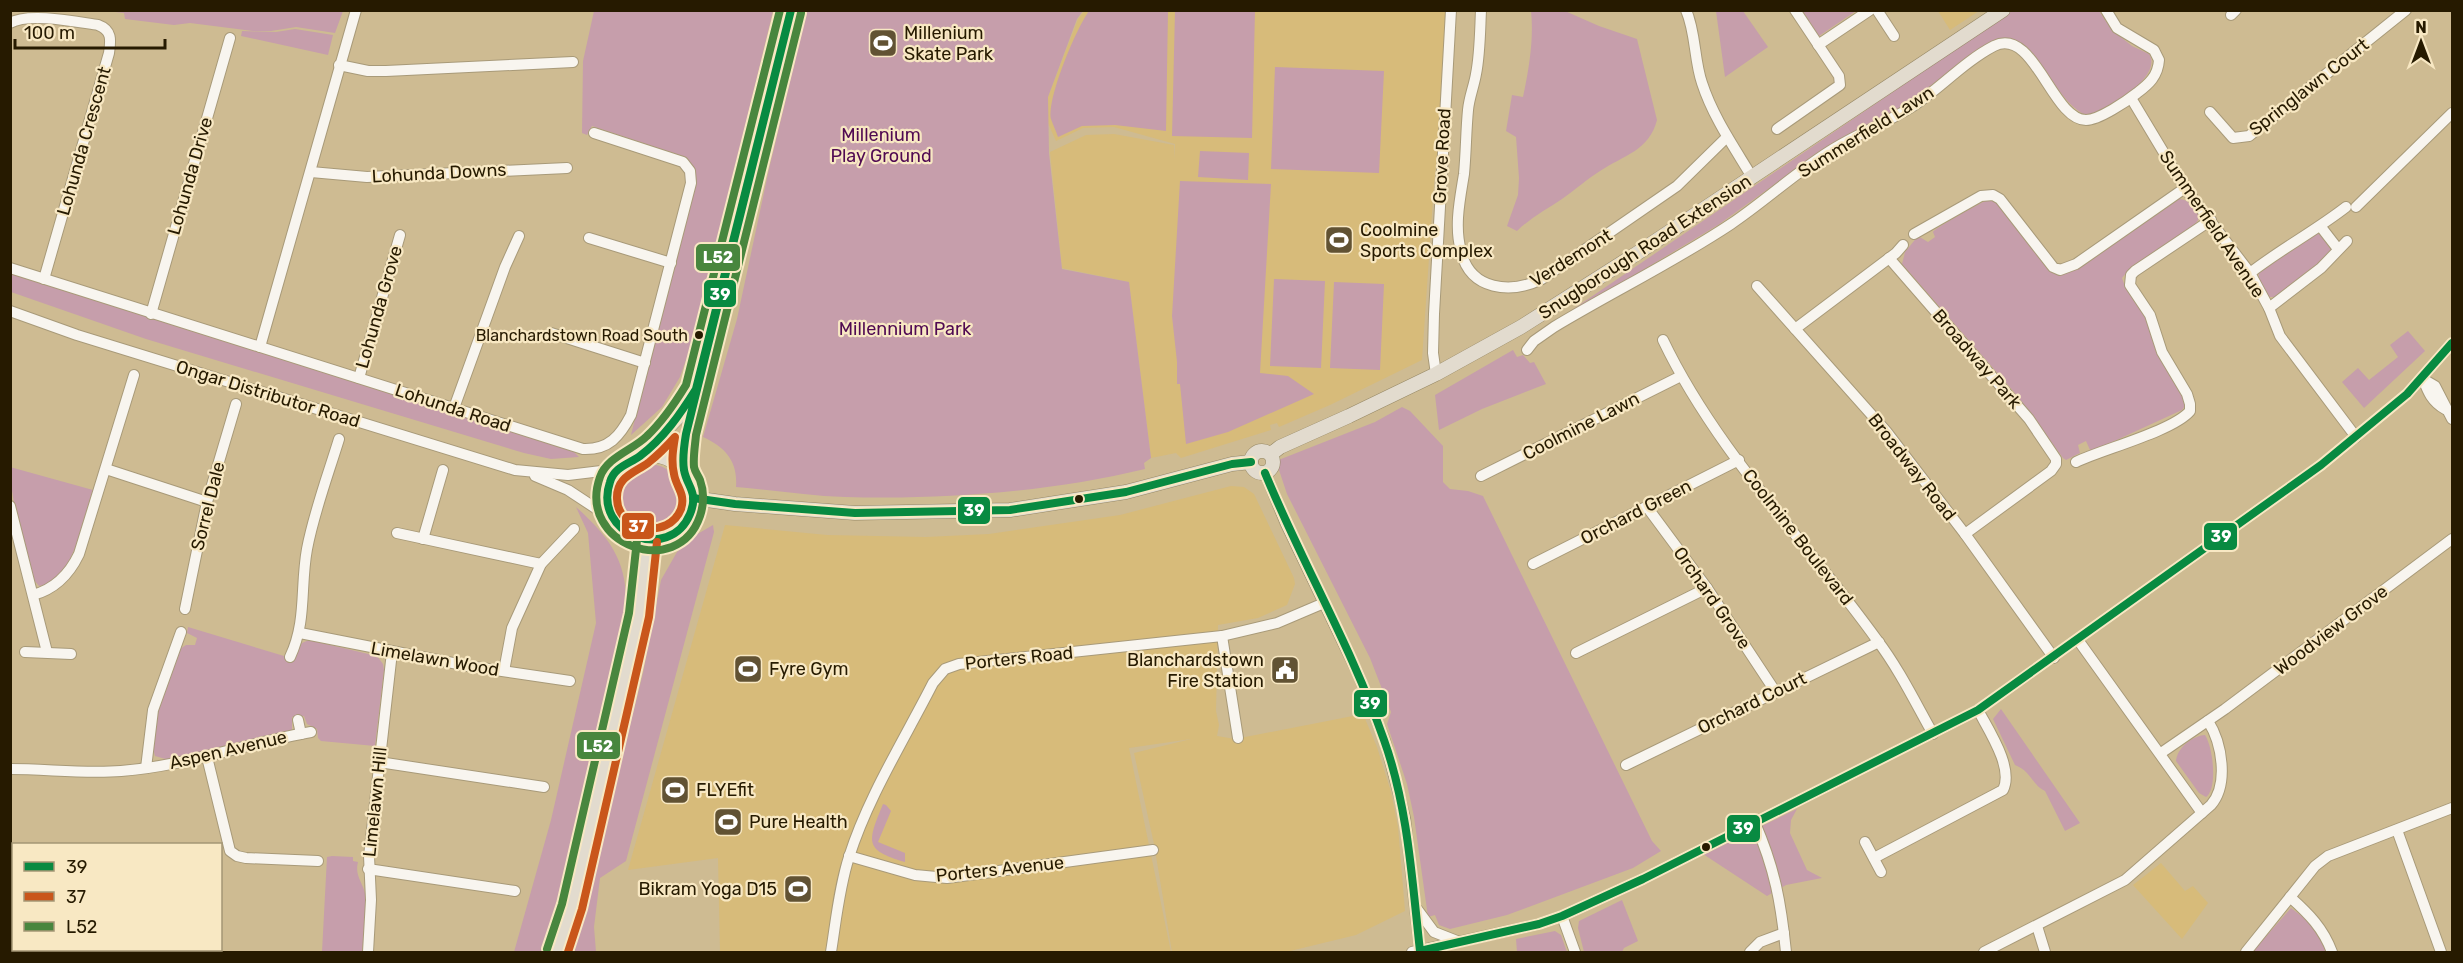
<svg xmlns="http://www.w3.org/2000/svg" width="2463" height="963" font-family="Rubik,sans-serif">
<rect width="100%" height="100%" fill="#cebb92"/>
<g fill="#d7bb7a">
<polygon points="1084,11 1446,11 1446,67 1434,184 1422,360 1330,405 1279,427 1277,423 1270,425 1271,430 1181,458 1176,453 1151,458 1129,282 1062,268 1050,152 1086,135 1114,134 1174,145 1174,159 1175,144 1114,127 1083,128 1056,141 1047,121 1048,97 1078,19"/>
<polygon points="1938,11 1979,11 1950,30"/>
<polygon points="1231,486 1244,487 1254,494 1294,578 1295,584 1287,605 1258,618 1218,625 1216,711 1219,725 1217,736 1235,739 1363,714 1377,747 1391,792 1398,827 1405,911 1356,935 1286,952 1172,952 1154,844 1134,753 1191,739 1129,748 1171,952 720,952 718,858 628,870 725,525 827,535 926,537 989,534 1120,515"/>
<polygon points="2161,863 2185,891 2193,886 2208,903 2182,939 2133,885"/>
</g>
<g fill="#c69eab">
<polygon points="1805,10 1856,10 1856,11 1819,36 1803,12"/>
<polygon points="106,11 343,10 343,11 335,33 296,27 271,31 253,31 190,23 174,25 125,19 124,13"/>
<polygon points="594,11 773,11 694,337 680,377 662,407 631,435 695,175 688,161 682,156 592,126 587,135 582,133 583,61"/>
<path d="M807 11H1083L1077 19 1048 97 1049 153 1062 269 1129 282 1151 458 1144 463 1145 469C1050 492 942 500 845 497 809 496 772 490 736 487 738 461 725 447 703 437L737 319 769 169Z"/>
<path d="M1089 11H1168L1166 131 1115 125 1082 126 1058 137C1056 131 1053 125 1051 119 1047 98 1076 29 1089 11Z"/>
<polygon points="1175,11 1255,11 1252,138 1172,136"/>
<path d="M1531 11H1565L1599 26 1637 39 1657 120C1649 151 1624 155 1600 171 1587 179 1575 190 1562 199 1547 209 1530 218 1517 231L1507 226 1518 195 1519 178 1516 137 1506 131 1512 95 1523 97C1529 68 1534 39 1531 11Z"/>
<polygon points="1716,11 1743,11 1768,47 1725,77"/>
<path d="M2012 11H2099L2112 30 2132 46 2149 54C2164 76 2107 110 2089 116 2052 105 2036 25 1993 41L1898 109 1806 162 1718 225 1538 333Z"/>
<polygon points="295,29 333,35 328,55 241,36 242,31 276,32"/>
<polygon points="1275,67 1384,71 1379,173 1271,169"/>
<polygon points="1200,151 1249,153 1248,180 1198,177"/>
<polygon points="1180,181 1271,184 1260,373 1288,376 1314,394 1228,432 1186,444 1180,384 1177,384 1177,362 1172,316"/>
<path d="M1992 198 2000 206 2051 272 2065 274 2177 199C2188 198 2196 207 2200 217L2194 226 2128 271 2122 278C2127 295 2139 304 2148 318 2162 343 2178 378 2185 406L2182 410 2097 449 2090 450 2086 441 2078 445 2080 453 2066 460 2063 458 2014 392 1902 264 1905 252 1918 236 1928 242 1935 237 1933 232C1935 228 1985 200 1992 198Z"/>
<path d="M2316 233 2321 235 2331 250 2328 257 2277 297H2269C2261 288 2254 279 2262 267Z"/>
<polygon points="11,274 523,435 574,452 579,457 551,459 524,453 146,339 11,292"/>
<polygon points="1274,279 1325,281 1321,368 1270,366"/>
<polygon points="1334,282 1384,284 1380,370 1330,368"/>
<polygon points="2408,331 2425,351 2364,408 2342,382 2358,368 2369,380 2398,357 2390,345"/>
<polygon points="1513,350 1517,357 1523,355 1530,363 1534,362 1546,384 1482,409 1439,430 1435,395"/>
<polygon points="1402,407 1410,411 1443,446 1443,482 1450,489 1468,491 1483,496 1652,841 1661,851 1633,868 1507,915 1450,929 1439,925 1435,915 1428,917 1414,817 1407,784 1387,724 1391,712 1370,658 1287,494 1276,461 1375,422"/>
<circle cx="649" cy="497" r="33"/>
<path d="M10 467 93 490C85 515 72 585 39 586L34 580C24 544 11 505 10 467Z"/>
<path d="M576 507C615 542 632 569 624 624 622 640 617 658 620 674L553 952H514L551 820 596 623 588 533Z"/>
<polygon points="713,525 714,532 626,861 600,878 594,927 596,952 574,952 643,673 661,580 677,552 694,536"/>
<path d="M188 627 294 659 302 643 309 640 377 656 383 664 384 670 375 746 321 741 318 738 317 729 307 724 304 716 292 717V730L169 760 155 756C146 724 169 679 180 649L186 645H195L197 638 187 633Z"/>
<path d="M2001 709 2080 823 2065 831 2045 791C2032 785 2032 772 2015 765L1993 719Z"/>
<path d="M2205 735C2213 747 2218 789 2206 797L2199 793 2176 761C2177 748 2192 736 2205 735Z"/>
<path d="M883 804 886 805 891 811 878 842 905 853V862C863 850 868 841 883 804Z"/>
<polygon points="1797,809 1791,820 1790,833 1807,870 1822,878 1786,885 1767,896 1703,854"/>
<path d="M332 856 353 857V861L358 862C354 877 365 884 366 899 367 916 364 935 362 952H322L327 857Z"/>
<polygon points="1622,900 1638,941 1624,948 1622,952 1584,952 1578,928 1579,921"/>
<polygon points="2291,908 2312,924 2327,952 2252,952"/>
<polygon points="1555,931 1561,935 1567,952 1517,952 1516,939"/>
</g>
<g fill="none" stroke-linecap="round" stroke-linejoin="round">
<g stroke="#a89a79" stroke-width="12">
<g id="minor">
<path d="M1481 10C1480 32 1480 54 1476 74 1474 86 1469 98 1468 110 1466 131 1466 153 1464 174 1460 199 1454 226 1461 251 1470 291 1511 294 1542 279L1677 186 1727 137"/>
<path d="M1686 10C1696 33 1694 60 1702 83 1713 117 1734 147 1752 177"/>
<polyline points="1877,10 1894,36"/>
<polyline points="2231,15 2236,10"/>
<path d="M10 23C29 12 77 22 98 25 112 30 111 40 109 53L44 279"/>
<polyline points="1818,45 1870,10"/>
<polyline points="339,65 368,71 386,71 573,62"/>
<polyline points="2131,98 2185,188 2250,273 2269,308 2280,336 2356,437"/>
<polyline points="2210,112 2233,138 2249,136 2406,10"/>
<polyline points="1777,129 1840,85 1839,76 1795,10"/>
<polyline points="311,172 367,177 567,168"/>
<polyline points="2356,207 2452,113"/>
<polyline points="2321,227 2338,249"/>
<polyline points="1914,234 1981,196 1993,195 2000,199 2053,267 2060,270 2076,264 2185,188"/>
<polyline points="589,238 671,263"/>
<polyline points="1889,258 2029,419 2056,459 2056,464 2051,471 1965,534"/>
<path d="M10 268 583 449C609 450 620 436 631 415L691 183 690 171 683 162 594 133"/>
<path d="M2250 273C2281 249 2315 231 2346 207"/>
<polyline points="1757,286 1886,431 1965,534 2054,658"/>
<polyline points="2269,308 2321,268 2347,241"/>
<polyline points="10,311 77,335 515,470 568,475 618,469"/>
<polyline points="151,314 230,38"/>
<polyline points="1795,329 1896,253 1903,245"/>
<polyline points="551,333 645,363"/>
<path d="M1663 340C1716 451 1806 541 1877 640 1899 669 1915 702 1933 734"/>
<polyline points="260,347 356,10"/>
<path d="M1527 350 1534 341 1554 327C1612 292 1674 262 1731 224 1765 201 1795 173 1830 151 1855 135 1884 124 1910 108 1939 90 1963 62 1994 46 2034 26 2052 120 2086 120 2099 120 2127 101 2137 93 2149 84 2158 76 2159 60L2154 50 2117 28 2106 10"/>
<polyline points="1436,374 1433,353 1434,314 1451,10"/>
<polyline points="359,378 400,235"/>
<polyline points="2423,379 2435,386 2452,419"/>
<path d="M2423 379C2428 392 2432 402 2445 409"/>
<polyline points="454,408 505,267 519,236"/>
<path d="M2076 462C2103 449 2173 431 2190 411V404L2187 394 2162 352 2150 315 2130 285 2131 275 2135 271 2211 220"/>
<polyline points="106,469 207,502"/>
<polyline points="1265,473 1286,524 1358,674 1385,741 1405,818 1420,952"/>
<polyline points="535,476 568,490 612,519"/>
<polyline points="1481,476 1681,376"/>
<polyline points="10,506 47,652"/>
<polyline points="1647,507 1707,588 1775,691"/>
<polyline points="397,533 541,564"/>
<polyline points="423,539 443,470"/>
<polyline points="1533,564 1739,460"/>
<path d="M33 595C55 589 69 575 79 554L134 375"/>
<polyline points="185,609 207,502 236,404"/>
<polyline points="300,633 468,666 570,681"/>
<polyline points="1222,636 1238,738"/>
<polyline points="2078,640 2202,813"/>
<polyline points="25,652 71,654"/>
<polyline points="1576,653 1707,588"/>
<path d="M290 657C307 621 300 587 307 549 314 512 328 475 339 439"/>
<polyline points="504,671 512,628 541,564 574,529"/>
<polyline points="298,720 301,734"/>
<polyline points="2161,753 2225,709 2452,539"/>
<polyline points="207,757 230,851 237,856 246,858 318,861"/>
<polyline points="379,762 544,787"/>
<polyline points="1626,765 1879,642"/>
<polyline points="146,768 153,710 181,632"/>
<path d="M10 769C47 769 85 774 121 771 186 766 247 743 311 732"/>
<path d="M1755 823C1775 869 1781 903 1786 952"/>
<polyline points="2397,830 2441,952"/>
<polyline points="1865,842 1881,872"/>
<polyline points="849,856 915,875 947,878 1153,850"/>
<path d="M1874 858 2003 790C2014 768 1989 731 1978 710"/>
<polyline points="368,869 515,891"/>
<path d="M2290 897C2309 914 2323 928 2332 952"/>
<polyline points="1417,909 1434,932 1457,941"/>
<polyline points="1562,916 1575,952"/>
<polyline points="2037,926 2045,952"/>
<polyline points="115,952 115,950"/>
<polyline points="368,952 371,900 369,856 392,652"/>
<path d="M831 952C836 921 839 888 849 857 868 797 904 740 933 683L945 669 959 664 1222 636 1277 623 1324 603"/>
<polyline points="1412,952 1539,924 1562,916 1643,879 1978,710 2321,465 2407,394 2452,343"/>
<polyline points="1750,952 1760,942 1784,933"/>
<path d="M1984 952 2125 880 2211 805C2229 784 2222 743 2208 721"/>
<polyline points="2246,952 2315,866 2328,856 2452,808"/>
</g>
</g>
<g stroke="#968865" stroke-width="15">
<g id="major">
<circle cx="1262" cy="462" r="11"/>
<polyline points="1271,454 1280,447 1349,416 1436,374 1521,327 1636,254 2003,10"/>
<circle cx="650" cy="498" r="43"/>
<polyline points="640,456 677,418 690,398"/>
<polyline points="684,471 691,411 791,10"/>
<polyline points="693,498 735,504 855,513 1010,510 1126,492 1232,464 1251,462"/>
<polyline points="557,952 572,907 639,615 647,541"/>
</g>
</g>
<use href="#minor" stroke="#f8f5ef" stroke-width="10"/>
<use href="#major" stroke="#e2dbce" stroke-width="14"/>
<g stroke="#f8e8c3" stroke-width="12">
<g id="bus-1">
<path d="M791 10 696 389C681 413 664 438 640 456 629 464 614 467 610 482 592 535 670 563 690 514 699 492 687 487 684 470 682 458 684 446 686 434L791 10"/>
<path d="M1265 473C1302 563 1352 648 1384 740 1408 807 1412 880 1420 951"/>
<polyline points="693,498 735,504 855,513 1010,510 1126,492 1232,464 1251,462"/>
<polyline points="1420,951 1539,924 1562,916 1643,879 1978,710 2321,465 2407,394 2452,343"/>
</g>
</g>
<g stroke="#f8e8c3" stroke-width="12">
<g id="bus-2">
<path d="M675 437C673 449 671 461 674 474 676 487 686 494 681 509 669 540 618 532 617 499 616 477 634 473 648 463 658 455 667 446 675 437Z"/>
<polyline points="568,952 582,909 649,617 657,542"/>
</g>
</g>
<g stroke="#f8e8c3" stroke-width="12">
<g id="bus-3">
<path d="M780 10 686 385C675 403 663 421 647 436 633 450 607 457 600 477 576 545 678 581 700 516 704 504 704 491 700 480 698 475 695 472 694 467 693 457 695 446 696 435L801 13"/>
<polyline points="547,949 562,904 629,613 637,540"/>
</g>
</g>
<use href="#bus-1" stroke="#088a41" stroke-width="8"/>
<use href="#bus-2" stroke="#c9561b" stroke-width="8"/>
<use href="#bus-3" stroke="#48863e" stroke-width="8"/>
</g>
<defs>
<g id="stadium-square" transform="scale(1.5)"><rect x="-9" y="-9" width="18" height="18" rx="4" fill="#615233" stroke="#f8e8c3"/><path d="M0-5a6.5 5 0 1 0 0 10a6.5 5 0 1 0 0-10ZM-3.5-1.8h7v3.6h-7Z" fill="#fff"/></g>
<g id="civic-square" transform="scale(1.5)"><rect x="-9" y="-9" width="18" height="18" rx="4" fill="#615233" stroke="#f8e8c3"/><path d="M-.6-6.5H3V-4.5H.6V-3L4-1V1h2V6H-6V1h2V-1L-.6-3ZM-1.2 2.5V6h2.4V2.5Z" fill="#fff"/></g>
</defs>
<g fill-rule="evenodd">
<use href="#stadium-square" x="883" y="43"/>
<use href="#stadium-square" x="1339" y="240"/>
<use href="#stadium-square" x="748" y="669"/>
<use href="#civic-square" x="1285" y="670"/>
<use href="#stadium-square" x="675" y="790"/>
<use href="#stadium-square" x="728" y="822"/>
<use href="#stadium-square" x="798" y="889"/>
</g>
<g fill="#261a00" stroke="#f8e8c3" stroke-width="2">
<circle cx="699" cy="335" r="5"/>
<circle cx="1079" cy="499" r="5"/>
<circle cx="1706" cy="847" r="5"/>
</g>
<g text-anchor="middle" dominant-baseline="central" stroke-width="4.5" stroke-linejoin="round" paint-order="stroke">
<g font-size="16" fill="#261a00" stroke="#f8e8c3" text-anchor="end">
<text x="688" y="335">Blanchardstown Road South</text>
</g>
<g font-size="18" fill="#261a00" stroke="#f8e8c3" text-anchor="start">
<text x="904" y="33">Millenium<tspan x="904" dy="21">Skate Park</tspan></text>
<text x="1360" y="230">Coolmine<tspan x="1360" dy="21">Sports Complex</tspan></text>
<text x="1264" y="660" text-anchor="end">Blanchardstown<tspan x="1264" dy="21">Fire Station</tspan></text>
<text x="769" y="669">Fyre Gym</text>
<text x="696" y="790">FLYEfit</text>
<text x="749" y="822">Pure Health</text>
<text x="777" y="889" text-anchor="end">Bikram Yoga D15</text>
</g>
<g font-size="18" fill="#261a00" stroke="#f8e8c3">
<text transform="translate(2309 87) rotate(-38)">Springlawn Court</text>
<text transform="translate(1866 132) rotate(-32)">Summerfield Lawn</text>
<text transform="translate(84 141) rotate(-74)">Lohunda Crescent</text>
<text transform="translate(1442 156) rotate(-87)">Grove Road</text>
<text transform="translate(439 173) rotate(-3)">Lohunda Downs</text>
<text transform="translate(190 176) rotate(-74)">Lohunda Drive</text>
<text transform="translate(2212 224) rotate(56)">Summerfield Avenue</text>
<text transform="translate(1645 247) rotate(-33)">Snugborough Road Extension</text>
<text transform="translate(1571 258) rotate(-32)">Verdemont</text>
<text transform="translate(379 307) rotate(-74)">Lohunda Grove</text>
<text transform="translate(1977 359) rotate(49)">Broadway Park</text>
<text transform="translate(268 394) rotate(17)">Ongar Distributor Road</text>
<text transform="translate(453 408) rotate(18)">Lohunda Road</text>
<text transform="translate(1581 426) rotate(-27)">Coolmine Lawn</text>
<text transform="translate(1912 467) rotate(52)">Broadway Road</text>
<text transform="translate(208 506) rotate(-76)">Sorrel Dale</text>
<text transform="translate(1636 512) rotate(-27)">Orchard Green</text>
<text transform="translate(1798 537) rotate(52)">Coolmine Boulevard</text>
<text transform="translate(1712 598) rotate(55)">Orchard Grove</text>
<text transform="translate(2331 630) rotate(-37)">Woodview Grove</text>
<text transform="translate(1019 658) rotate(-6)">Porters Road</text>
<text transform="translate(435 659) rotate(10)">Limelawn Wood</text>
<text transform="translate(1752 703) rotate(-26)">Orchard Court</text>
<text transform="translate(228 750) rotate(-13)">Aspen Avenue</text>
<text transform="translate(375 802) rotate(-84)">Limelawn Hill</text>
<text transform="translate(1000 869) rotate(-6)">Porters Avenue</text>
</g>
<g font-size="18" fill="#500a52" stroke="#f8e8c3">
<text x="881" y="135">Millenium<tspan x="881" dy="21">Play Ground</tspan></text>
<text x="905" y="329">Millennium Park</text>
</g>
</g>
<g stroke="#f8e8c3" stroke-width="2">
<rect x="695" y="243" width="46" height="29" rx="6" fill="#48863e"/>
<rect x="703" y="279" width="34" height="29" rx="6" fill="#088a41"/>
<rect x="957" y="496" width="34" height="29" rx="6" fill="#088a41"/>
<rect x="621" y="512" width="34" height="28" rx="6" fill="#c9561b"/>
<rect x="2203" y="522" width="35" height="29" rx="6" fill="#088a41"/>
<rect x="1353" y="689" width="35" height="29" rx="6" fill="#088a41"/>
<rect x="576" y="731" width="45" height="29" rx="6" fill="#48863e"/>
<rect x="1726" y="814" width="35" height="29" rx="6" fill="#088a41"/>
</g>
<g font-size="16" text-anchor="middle" font-weight="bold" fill="#fff">
<text x="718" y="263">L52</text>
<text x="720" y="300">39</text>
<text x="974" y="516">39</text>
<text x="638" y="532">37</text>
<text x="2221" y="542">39</text>
<text x="1370" y="709">39</text>
<text x="598" y="752">L52</text>
<text x="1743" y="834">39</text>
</g>
<rect width="2463" height="963" fill="none" stroke="#261a00" stroke-width="24"/>
<rect x="12" y="843" width="210" height="108" fill="#f8e8c3" stroke="#a49675" stroke-width="1.5"/>
<rect x="24" y="862" width="30" height="9" fill="#088a41" stroke="#a49675" stroke-width="1.5"/>
<text x="66" y="873" font-size="18" fill="#261a00">39</text>
<rect x="24" y="892" width="30" height="9" fill="#c9561b" stroke="#a49675" stroke-width="1.5"/>
<text x="66" y="903" font-size="18" fill="#261a00">37</text>
<rect x="24" y="922" width="30" height="9" fill="#48863e" stroke="#a49675" stroke-width="1.5"/>
<text x="66" y="933" font-size="18" fill="#261a00">L52</text>
<g transform="translate(2421 42)" stroke="#f8e8c3" stroke-width="4.5" paint-order="stroke">
<path d="M0-4.5L10 22L0 15L-10 22Z" fill="#261a00"/>
<text y="-9" font-size="16" font-weight="bold" text-anchor="middle" fill="#261a00">N</text>
</g>
<path d="M15 39v9h150v-9" fill="none" stroke="#261a00" stroke-width="3"/>
<text x="24" y="39" font-size="18" fill="#261a00" stroke="#f8e8c3" stroke-width="4.5" paint-order="stroke">100 m</text>
</svg>
